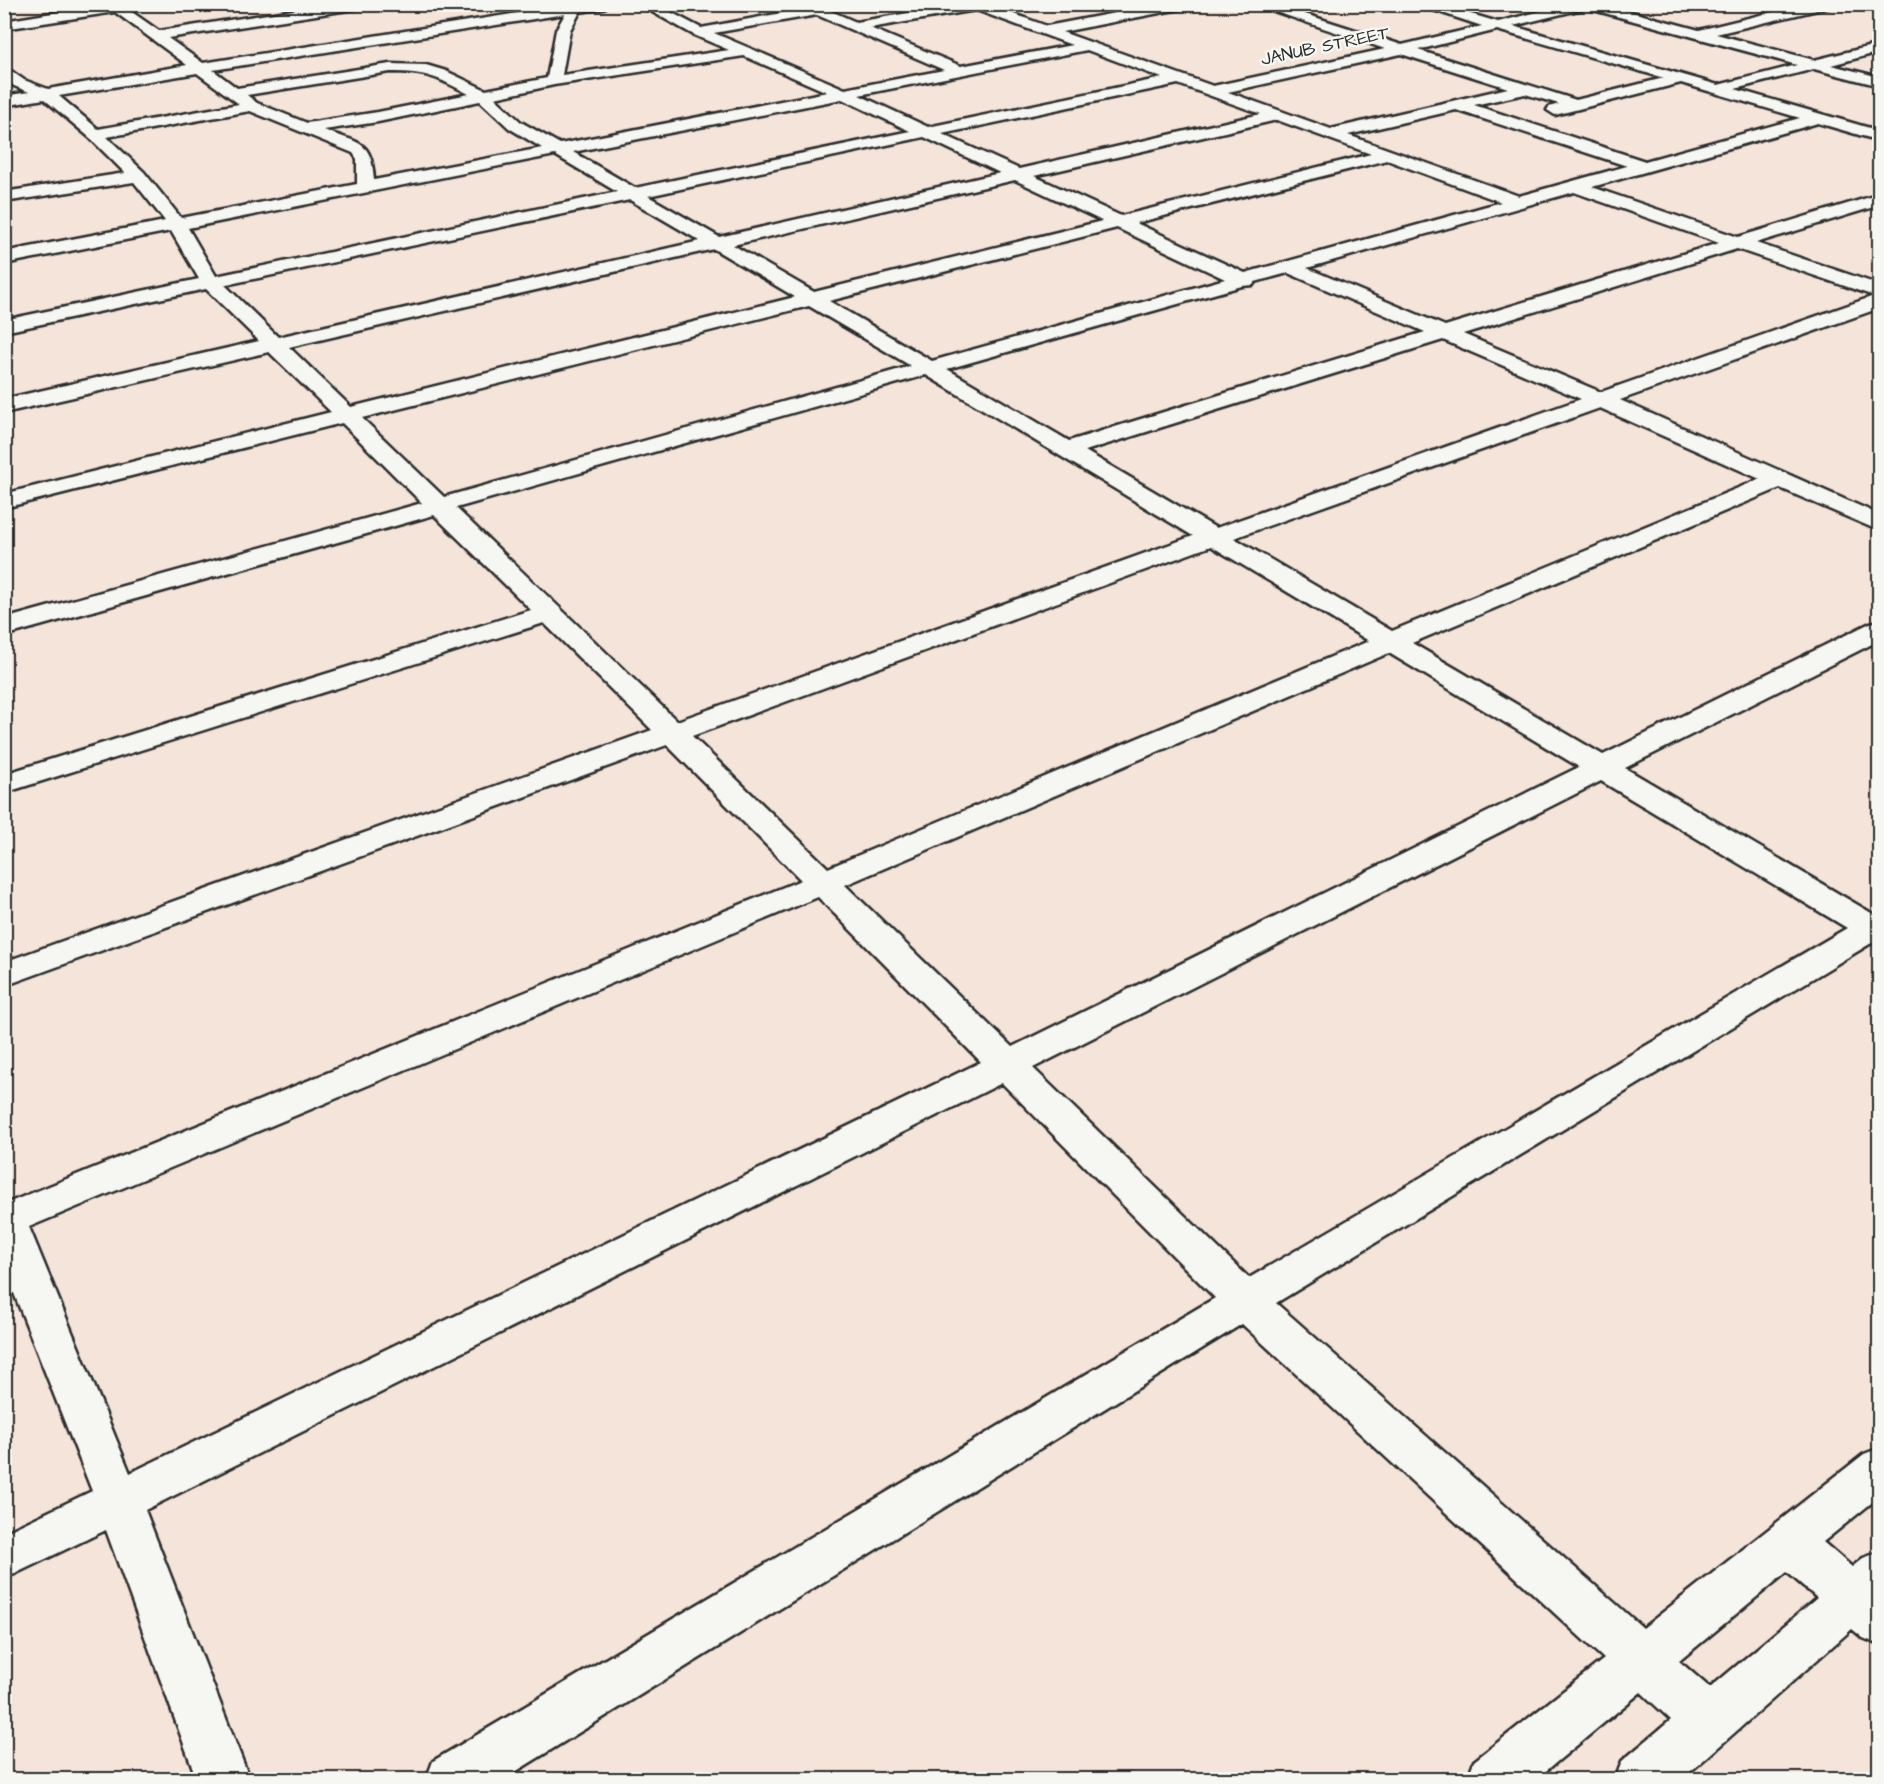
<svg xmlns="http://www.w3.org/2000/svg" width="1884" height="1784" font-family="'Architects Daughter',sans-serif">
<rect width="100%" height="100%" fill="#f4e4da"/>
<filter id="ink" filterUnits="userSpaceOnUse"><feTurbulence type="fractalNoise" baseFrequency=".0167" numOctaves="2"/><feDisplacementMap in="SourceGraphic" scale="12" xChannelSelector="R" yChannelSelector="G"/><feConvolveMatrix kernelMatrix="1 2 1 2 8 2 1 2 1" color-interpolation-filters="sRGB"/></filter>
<g filter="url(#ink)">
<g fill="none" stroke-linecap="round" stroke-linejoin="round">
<g stroke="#2b2b2b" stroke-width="5">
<path id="minor" d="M107 4H140L139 8 129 10 159 31 332 4H367L361 8 168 38 203 63 575 4H610L604 8 580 12 570 30 562 75 729 50 694 35 638 4H655L701 28 803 9 796 4H815L856 22 961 4H986L1047 26 1162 4H1191L1185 8 1062 32 1213 86 1385 49 1253 4H1274L1402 45 1482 26 1415 4H1437L1498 22 1569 4H1602L1699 30 1806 4H1831L1830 7 1716 34 1814 60 1880 44V52L1831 65 1880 77V86L1814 69 1735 89 1880 131V141L1818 123 1592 187 1738 237 1880 194V205L1756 243 1880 285V308L1620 400 1880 515V531L1780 488 1412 643 1603 755 1870 623 1880 621V640L1625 768 1873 914 1880 912V944L1873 942 1276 1303 1643 1628 1864 1454 1880 1448V1496L1823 1542 1852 1567 1863 1558 1880 1552V1645L1863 1638 1852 1629 1681 1780H1615L1622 1761 1671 1720 1641 1692 1535 1780H1467L1474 1761 1604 1659 1242 1324 502 1780H426L433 1761 1215 1298 1002 1083 145 1510 250 1780H197L106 1530 4 1579V1533L92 1491 4 1268V1200L10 1202 801 880 667 745 4 986V962L652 730 544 623 4 793V774L531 610 434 515 4 636V619L422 503 342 423 4 508V494L331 412 269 352 4 413V399L259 341 206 289 4 332V320L199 279 171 231 4 264V252L165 221 134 182 4 202V192L125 173 89 137 44 99 4 106V96L29 92 14 86 4 78V66L24 80 48 89 187 65 115 12 4 29V21ZM1586 8 1797 65 1718 85 1513 26ZM976 10 1072 45 961 66 870 28ZM565 14 556 30 547 78 486 90 446 71 426 65 390 64 237 88 213 70ZM817 15 944 70 845 89 714 33ZM1497 30 1664 78 1576 100 1418 50ZM1087 50 1162 78 928 127 859 95ZM1401 54 1508 88 1331 129 1228 92ZM744 56 827 92 560 144 521 122 495 98 554 85ZM390 72C428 72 436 77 469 94L378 112 307 123 257 103 247 95ZM197 73 239 104 98 129 59 96ZM1681 83 1800 118 1645 161 1474 105 1525 94 1559 104 1549 107 1547 110 1555 115ZM1178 84 1261 114 1019 169 942 134ZM842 99 910 131 635 188 573 152ZM480 101 509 128 542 148 374 180C372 139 359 144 324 130L378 122ZM1456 110 1627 166 1519 196 1348 135ZM250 111 353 153 357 159V184L181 218 144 172 107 137ZM1277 120 1371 154 1121 216 1034 176ZM924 137 1000 173 719 237 648 196ZM555 155 617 192 216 276 188 228ZM1387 160 1501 202 1245 273 1136 223ZM1015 180 1102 221 814 292 733 245ZM1574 192 1719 243 1445 326 1307 268ZM630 200 700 241 278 337 225 285ZM1117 228 1225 279 932 361 829 301ZM714 249 795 297 351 407 289 347ZM1737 249 1874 296 1601 392 1463 334ZM1288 273 1425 332 1069 441 947 369 1242 286 1253 285 1255 282ZM809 306 911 366 444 497 362 418ZM1443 340 1581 399 1216 528 1085 451ZM926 375 1193 536 677 721 456 508ZM1600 408 1760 479 1392 631 1234 538ZM1211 546 1369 641 828 868 692 736ZM1389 653 1579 767 1012 1047 845 885ZM1601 781 1847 928 1249 1278 1033 1068ZM818 897 981 1062 130 1473 29 1227ZM1787 1572 1817 1598 1710 1688 1679 1661Z"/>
</g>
<use href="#minor" fill="#f6f6f2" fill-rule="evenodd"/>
</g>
</g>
<g text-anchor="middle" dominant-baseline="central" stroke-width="5" stroke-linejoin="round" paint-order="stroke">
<g font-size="18" fill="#2b2b2b" stroke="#f6f6f2">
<text transform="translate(1325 46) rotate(-12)">JANUB STREET</text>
</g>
</g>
<rect width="1884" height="1784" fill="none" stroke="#f6f6f2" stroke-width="24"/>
<rect x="12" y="12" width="1860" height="1760" fill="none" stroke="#2b2b2b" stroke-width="2" filter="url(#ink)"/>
</svg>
